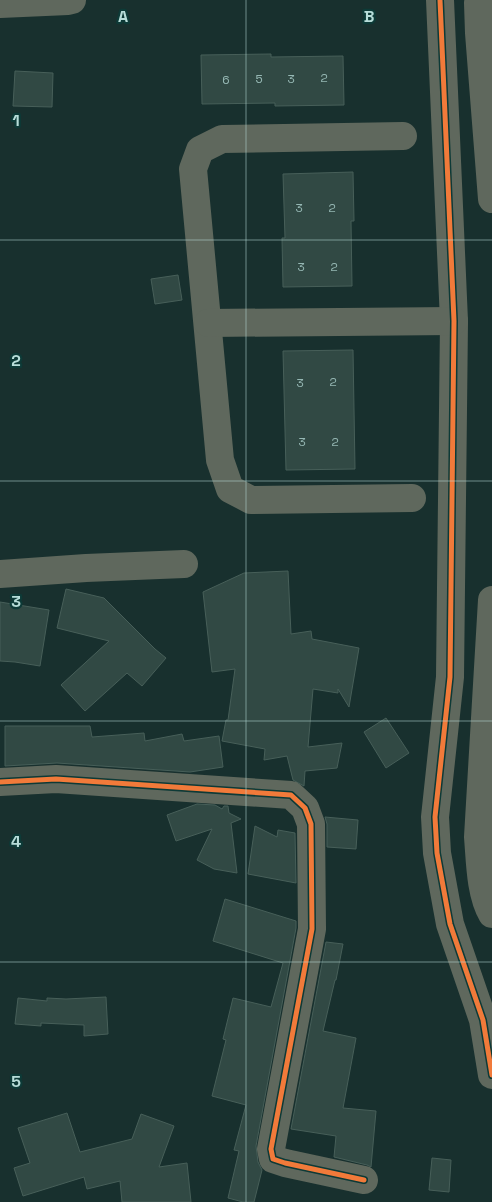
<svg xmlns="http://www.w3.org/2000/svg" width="492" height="1202" font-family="'Space Grotesk',sans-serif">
<rect width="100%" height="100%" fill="#18302e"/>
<g fill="#314944" stroke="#475f59">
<polygon points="271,54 271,57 343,56 344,105 275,106 275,103 202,104 201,55"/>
<polygon points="15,71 53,73 52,107 13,106"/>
<polygon points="353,172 354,221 351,221 352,286 283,287 282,238 285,238 283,174"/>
<polygon points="178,275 182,300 155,304 151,279"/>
<polygon points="353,350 355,469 286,470 283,351"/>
<polygon points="288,571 291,634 311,631 312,639 359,648 349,707 338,689 338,693 313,689 308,747 342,743 337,768 305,771 304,786 293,780 287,756 264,760 265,749 222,741 226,720 228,720 235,669 212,672 203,592 244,573"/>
<polygon points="66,589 104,598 155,649 166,658 142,686 127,673 85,711 61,685 109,641 57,628"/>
<polygon points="0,602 49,610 40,666 15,662 0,661"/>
<polygon points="386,718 409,753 386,768 364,732"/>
<polygon points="5,726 90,726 92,737 144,733 145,741 182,734 184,741 219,736 223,767 190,772 57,763 5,766"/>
<polygon points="197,804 215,805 222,809 224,806 228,806 229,813 241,819 231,823 237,873 214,869 197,860 212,829 176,841 167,815"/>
<polygon points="325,817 358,820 356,849 327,847 327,824"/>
<polygon points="255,826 277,837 278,830 295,833 296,883 248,874"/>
<polygon points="225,899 296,921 296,928 256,1146 258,1162 262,1170 254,1202 243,1202 228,1198 239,1151 234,1150 246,1105 212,1096 226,1040 223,1039 233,998 271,1007 283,963 213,941"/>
<polygon points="326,942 343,944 336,980 335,980 323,1031 356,1038 343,1108 376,1111 371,1167 367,1165 334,1157 336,1136 291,1129"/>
<polygon points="106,997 108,1034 84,1036 84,1025 41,1023 41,1026 15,1024 18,998 47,1001 47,998 66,999"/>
<polygon points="67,1113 80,1152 132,1139 141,1114 174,1126 159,1167 187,1163 191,1202 122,1202 120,1181 87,1189 84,1177 23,1196 14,1168 30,1163 18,1128"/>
<polygon points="432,1158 451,1160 449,1192 429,1190"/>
</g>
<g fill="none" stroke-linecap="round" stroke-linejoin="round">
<g stroke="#5f685d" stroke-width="28">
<polyline points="440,0 454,321 450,677 435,817 437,853 450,924 483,1020 492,1075"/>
<polyline points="480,0 478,3 479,33 492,199"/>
<polyline points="0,4 68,1 72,0"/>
<polyline points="403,136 222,139 200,150 193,169 220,460 230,489 251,500 412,498"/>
<polyline points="208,323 454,321"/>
<polyline points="0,574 86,568 184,564"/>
<path d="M492 600 478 837C480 860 480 894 492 914"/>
<polyline points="0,782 56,779 291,795 305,808 311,824 312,929 271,1149 273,1159 285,1163 364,1180"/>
</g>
<g stroke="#0d3a37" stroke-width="8">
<g id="cycleway">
<polyline points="440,0 454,321 450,677 435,817 437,853 450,924 483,1020 492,1075"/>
<polyline points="0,782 56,779 291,795 305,808 311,824 312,929 271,1149 273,1159 285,1163 364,1180"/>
</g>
</g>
<use href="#cycleway" stroke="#f17a3a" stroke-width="5"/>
</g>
<path fill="none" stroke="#b7ddd9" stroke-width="1" stroke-opacity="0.55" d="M246 0V1202M0 240H492M0 481H492M0 721H492M0 962H492"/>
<g text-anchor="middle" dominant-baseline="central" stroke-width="4.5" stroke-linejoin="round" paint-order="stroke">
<g font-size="12" fill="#96b8b4">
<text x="324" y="78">2</text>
<text x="259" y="79">5</text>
<text x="291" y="79">3</text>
<text x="226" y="80">6</text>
<text x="299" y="208">3</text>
<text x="332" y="208">2</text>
<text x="301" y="267">3</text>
<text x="334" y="267">2</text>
<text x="333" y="382">2</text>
<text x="300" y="383">3</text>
<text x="302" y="442">3</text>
<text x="335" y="442">2</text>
</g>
</g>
<g font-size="16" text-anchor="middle" font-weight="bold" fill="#b7ddd9" stroke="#0d3a37" stroke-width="4.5" stroke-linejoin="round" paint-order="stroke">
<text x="123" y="22">A</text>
<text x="369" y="22">B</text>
<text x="16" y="126">1</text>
<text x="16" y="366">2</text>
<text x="16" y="607">3</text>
<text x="16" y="847">4</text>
<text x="16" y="1087">5</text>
</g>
</svg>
